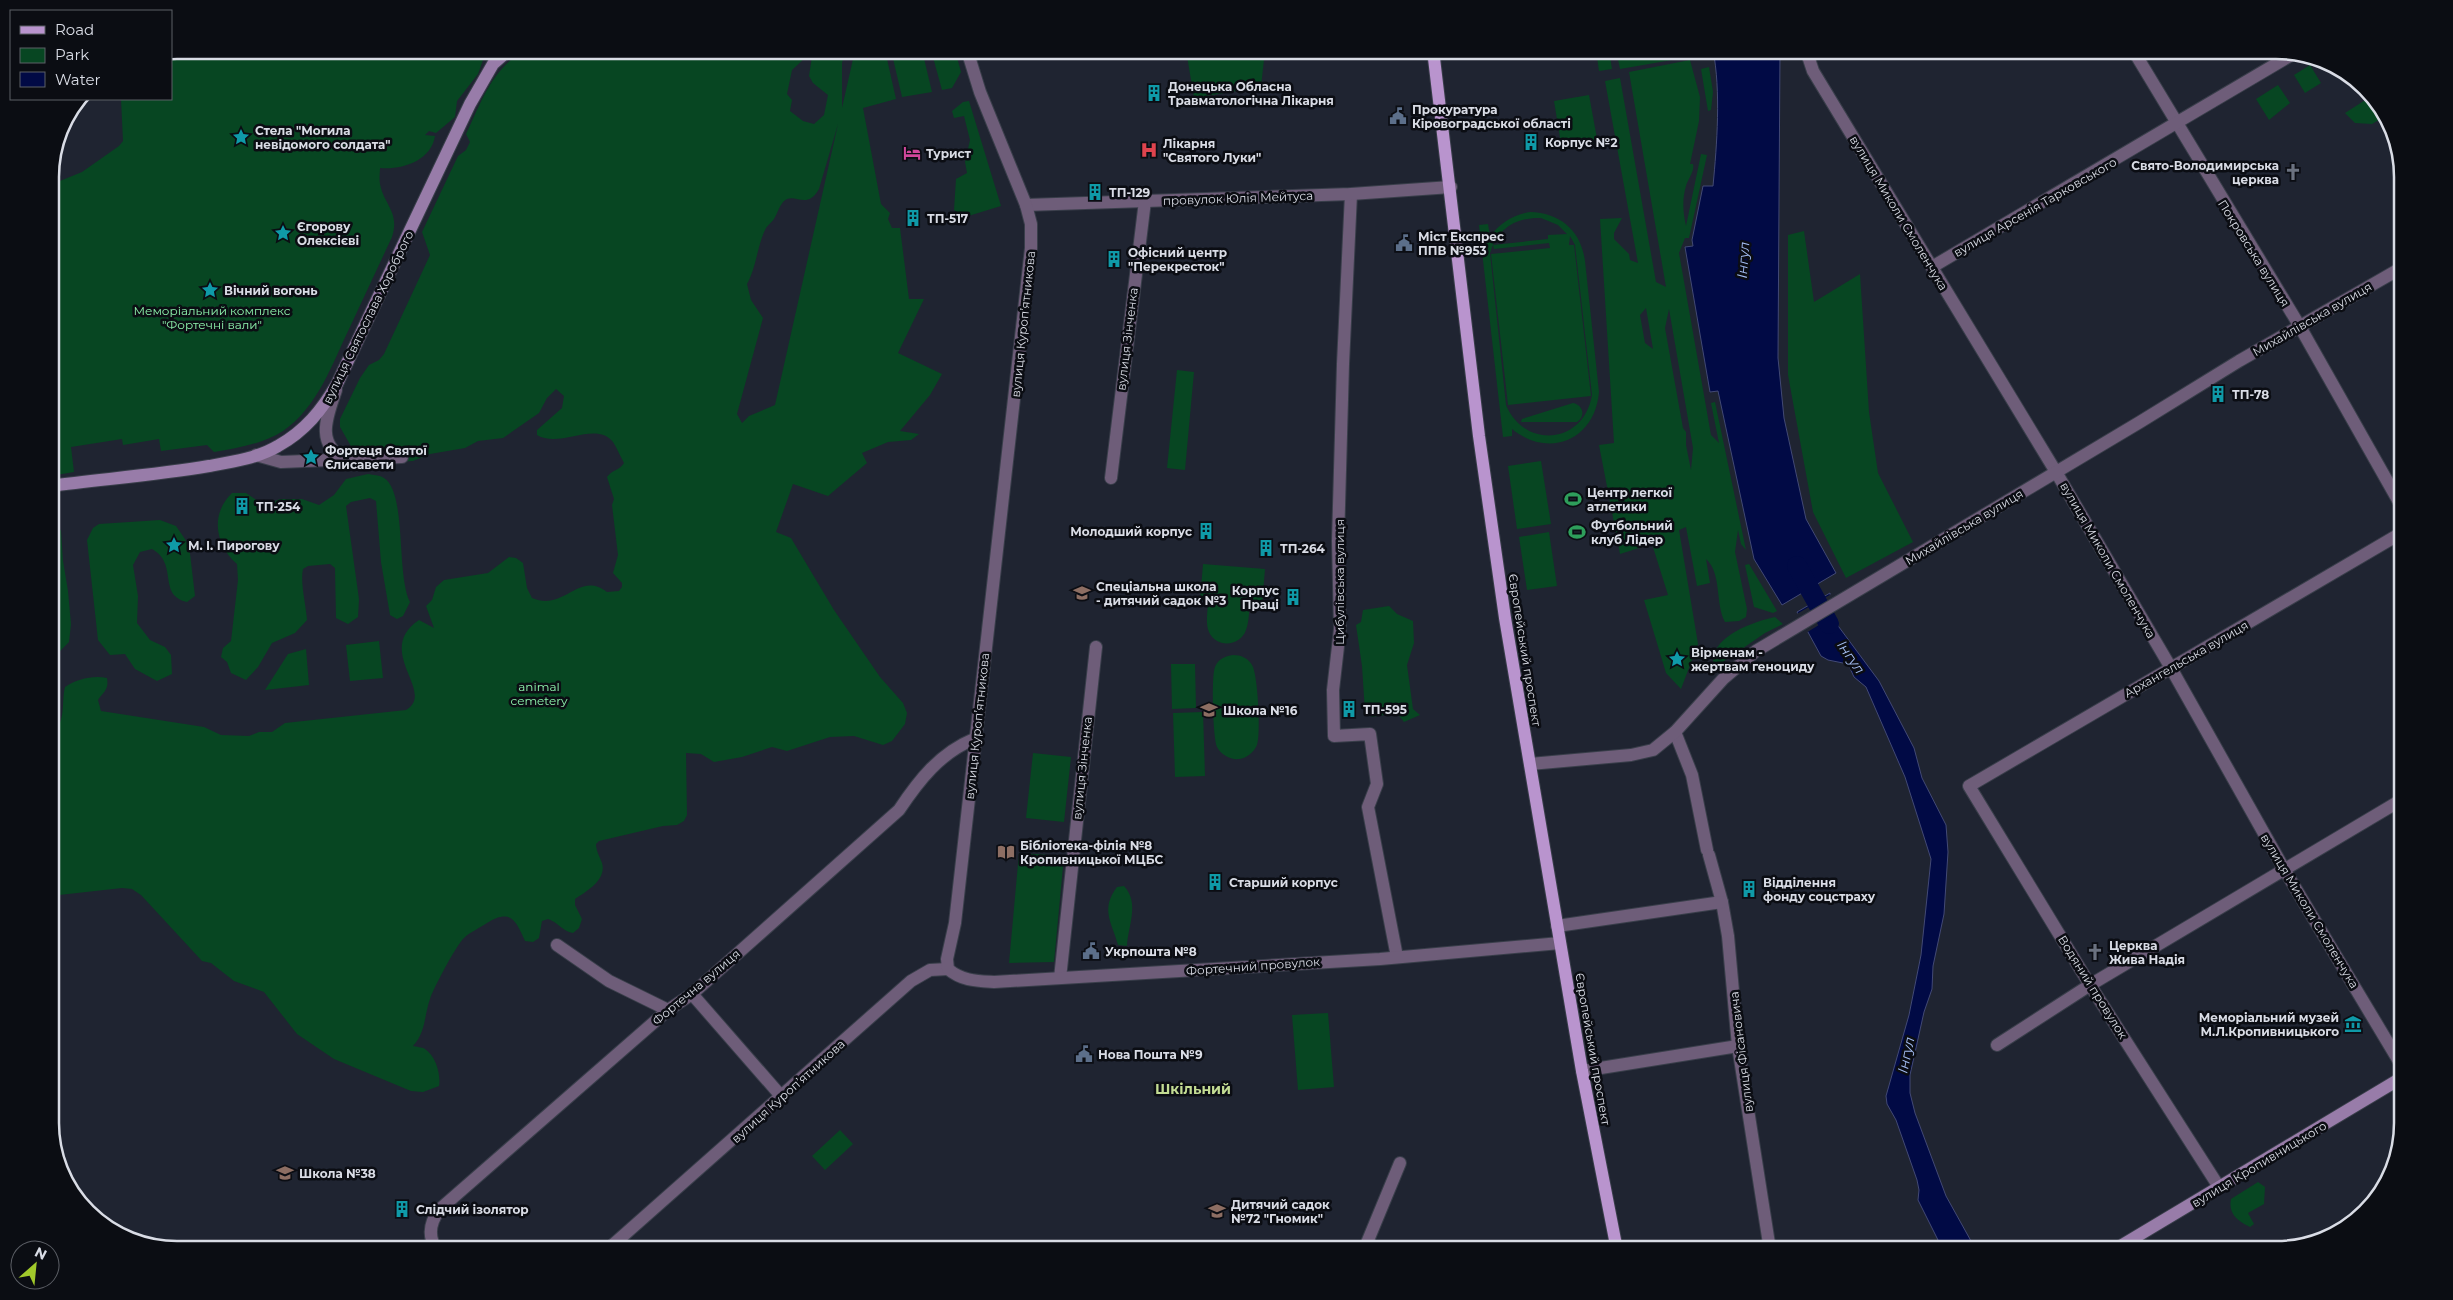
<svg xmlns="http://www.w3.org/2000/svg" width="2453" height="1300" font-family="Montserrat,sans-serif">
<rect width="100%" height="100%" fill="#1f2431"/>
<g fill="#074622" fill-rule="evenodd">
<path d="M177 50H491L483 60 478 74 457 101 455 117 436 133 429 131 425 135 435 136C431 161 402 170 380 168 380 172 379 179 380 184 384 205 400 212 392 237 378 267 364 297 350 327 332 364 318 407 283 431 263 444 237 448 214 452L207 445 161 451 159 439 123 445 122 439 71 447 74 472 50 476V185L82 172 119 146 123 141 121 99H171V51Z"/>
<path d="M527 50H807L805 58 792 70 787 94 792 100 790 111 803 121 814 124 824 115 828 95 813 83 809 76 813 50H846L842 63V108L855 50H885L896 99 863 108 881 204 890 213 888 219 892 228H900L909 299H924L898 353 942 374 930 395 900 431 919 434 911 440 888 442 862 453 867 463 828 496 793 484 776 532 791 538 834 610 880 677 903 703 907 713 905 724 892 741 883 745 854 736 830 737 787 751 772 747 742 757 714 762 701 754 686 753 687 815 684 821 677 825 663 826 599 841 596 844C596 851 600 857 602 863 607 880 586 892 575 899V905L582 919 579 928 573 933C562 931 558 922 548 919L542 921 539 938 533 942 525 941C516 921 511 908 487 923 480 928 470 932 464 938 457 944 433 989 430 999 424 1016 426 1032 413 1046 416 1047 422 1047 425 1049 436 1056 441 1075 439 1086L423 1092 411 1091 334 1059 297 1034 264 992 234 981 211 963 202 961 141 895 132 889 122 888 50 896V732C67 726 61 702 65 687 77 679 93 675 107 678 109 690 104 691 98 700L101 711 204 727 221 735 249 736 259 732H272L285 723 406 710C437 692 373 651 419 620L434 628 426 606 432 600 436 587 444 580 488 573 509 557 516 558 523 563 527 588 532 598C565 612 578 570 607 592L619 591 622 587V583L613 573 618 555 612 505 614 499 607 477C612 470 620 470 624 463 620 456 617 448 613 442 596 420 560 449 537 435V430L562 408 564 396 556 389 547 398 539 413 503 438 478 441 465 448 430 454 413 461 397 462 362 455 352 448 340 427V419L360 378 369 365 379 360 384 354 430 255 422 232 458 156 466 150 470 142 466 134C481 103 493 65 527 50ZM838 124 775 405 749 416 742 423 737 414 763 318 751 300 747 284C757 266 757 245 766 228 768 225 772 222 774 219 777 214 779 207 783 202 794 190 806 212 819 189Z"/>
<polygon points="891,50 922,50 932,92 902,97"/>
<polygon points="931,50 955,50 961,72 952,88 942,90"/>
<polygon points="1186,50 1265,50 1261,87 1194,98"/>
<polygon points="1596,50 1609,50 1612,69 1599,71"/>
<polygon points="1616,50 1706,50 1707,54 1620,69"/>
<path d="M1690 60 1700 97 1699 121 1690 164H1693C1695 171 1688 179 1686 186 1682 199 1683 213 1686 226L1701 154 1707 155 1689 238H1685L1679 253 1711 435 1719 443 1711 403 1715 402 1746 550 1741 544 1738 530 1735 552 1747 609 1746 617 1739 621 1725 622C1715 604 1722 573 1706 559L1710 583 1697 586 1686 527 1679 530 1698 644 1681 689 1666 673 1644 600 1668 595 1652 544 1620 554 1599 445 1614 443 1600 219 1622 218 1614 233V239L1629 254 1630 260 1638 263 1605 81 1620 78 1656 282 1666 287 1629 72ZM1646 308 1653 349 1645 343 1640 315ZM1669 309 1693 448 1691 470 1686 445V432L1683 428 1665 328Z"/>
<polygon points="2310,65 2321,83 2305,93 2294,75"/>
<polygon points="1709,67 1713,92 1711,110 1708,111 1701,69"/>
<polygon points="2278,85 2290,103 2269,120 2256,99"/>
<polygon points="1589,95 1598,144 1562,150 1554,101"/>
<polygon points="2370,97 2382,107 2385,116 2372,124 2355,123 2345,113"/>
<polygon points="969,101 1001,206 965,217 954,210 956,179 967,173 965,162 970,140 964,116 954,118 952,111 963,102"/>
<path d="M1530 212C1561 213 1581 231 1585 261L1599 392C1595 440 1549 459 1512 429V436L1503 437 1479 225 1488 224 1490 236C1501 223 1512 215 1530 212ZM1541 218 1558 225 1567 234 1548 235V239L1493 245 1494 249 1549 243 1550 248 1491 254 1508 405 1591 396 1574 245H1569L1570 236 1575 245 1592 395C1584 444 1525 450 1506 405L1490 253C1497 229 1516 217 1541 218Z"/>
<polygon points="1804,231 1814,302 1860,274 1869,412 1878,473 1913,542 1846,578 1813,512 1788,375 1788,235"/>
<polygon points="1177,370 1194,372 1185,470 1167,468"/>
<path d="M1573 403C1583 405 1586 416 1577 422H1521L1522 419Z"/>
<polygon points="1541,461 1551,524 1517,529 1508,466"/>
<path d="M368 474C373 475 380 475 384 478 407 492 396 575 410 602L403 616 397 619 390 615 381 562 376 501 370 498 351 502 346 506 359 599 358 617 348 624 336 618 335 568 330 564 308 566 303 569C300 582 306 605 307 620L295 633 272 643 258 667 246 680 231 673 227 662 221 657 223 648 231 641 238 580 237 564C215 545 210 514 232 493H246L258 501 270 503 280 499H302L319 505 334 495 346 479Z"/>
<polygon points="50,519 56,522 61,531 63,561 68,591 71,624 69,642 58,653 50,654"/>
<path d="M160 520 176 526 189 545 195 596 187 602C157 595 179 564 152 549L140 552 133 565 138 596 137 623 150 640 165 647 171 655 172 674 157 681 135 669 125 654 110 655 98 640 87 540 93 528 99 524Z"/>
<polygon points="1549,532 1557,586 1527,590 1519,537"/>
<path d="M1203 564 1265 569 1262 604 1250 603C1249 612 1249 622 1246 630 1240 647 1216 648 1209 632 1205 623 1208 610 1208 601L1200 600Z"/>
<polygon points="1749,564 1777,611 1773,613 1754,607 1745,565"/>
<polygon points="1389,606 1397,614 1413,621 1414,643 1407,665 1413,709 1420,715 1404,722 1397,713 1372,717 1365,712 1362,666 1356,625 1361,622 1363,610"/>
<path d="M1775 617 1783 624 1765 633 1714 668C1706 638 1752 622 1775 617Z"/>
<polygon points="379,641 383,678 350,681 346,645"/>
<polygon points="306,649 309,685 265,690 288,654"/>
<path d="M1233 655C1241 655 1248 658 1252 665 1258 674 1261 735 1257 745 1254 752 1247 758 1239 759 1231 760 1221 755 1217 747 1213 739 1211 675 1215 667 1218 659 1225 656 1233 655Z"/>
<polygon points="1171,664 1195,664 1196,708 1172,709"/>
<polygon points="1203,712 1205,776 1175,777 1173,713"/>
<polygon points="1033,753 1071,757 1064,822 1026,818"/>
<polygon points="1019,853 1064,856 1054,962 1009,963"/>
<path d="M1124 886C1140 903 1128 926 1127 946L1118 945C1112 923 1100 909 1117 887Z"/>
<polygon points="1328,1013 1334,1087 1298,1090 1292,1015"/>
<polygon points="840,1130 853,1144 825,1170 812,1156"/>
<path d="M2258 1182 2265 1187 2264 1204 2248 1213 2254 1224 2250 1227C2238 1221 2228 1214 2231 1199Z"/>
</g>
<g fill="#010a45" stroke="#424975">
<path d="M1713 50H1780L1778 358 1784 418 1806 519 1836 573 1782 605 1754 559 1718 391 1710 392 1685 247 1693 246 1692 240 1703 186H1713C1717 144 1721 91 1713 50Z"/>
<polygon points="1830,593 1833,619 1879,681 1914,748 1922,778 1946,825 1948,852 1944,914 1933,966 1932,989 1924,1012 1910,1075 1910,1093 1915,1113 1946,1196 1976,1250 1943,1250 1918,1200 1919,1190 1917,1180 1896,1120 1887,1104 1886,1096 1909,1015 1921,955 1931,859 1905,777 1866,687 1854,677 1848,664 1828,660 1821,656 1797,612"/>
</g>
<polygon fill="#1f2431" points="1833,593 1835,615 1806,633 1795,615"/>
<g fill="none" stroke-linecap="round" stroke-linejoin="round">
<polyline stroke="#010a45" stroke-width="20" points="1797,566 1829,624"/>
<g stroke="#393e4a" stroke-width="14">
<g id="minor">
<polyline points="1818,50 1808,56 1813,71 2056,472"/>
<polyline points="2133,50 2299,325"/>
<polyline points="1351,194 1343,364 1338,541 1340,629 1333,690 1334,736 1370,734 1377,784 1368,807 1397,957"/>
<polyline points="1026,205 1351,194 1451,187"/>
<polyline points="1932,267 2293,54"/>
<path d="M336 390C327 417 315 443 345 460"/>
<polyline points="256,455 281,462 402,457"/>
<polyline points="1111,478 1145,201"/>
<polyline points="1675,732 1692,775 1707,850"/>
<polyline points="1709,855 1722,902 1728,936 1738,1046 1770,1250"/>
<polyline points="1557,926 1722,902"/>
<polyline points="557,945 609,981 668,1010"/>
<polyline points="1060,978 1096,647"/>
<polyline points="692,994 781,1096"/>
<polyline points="1997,1045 2090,985 2403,799"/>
<polyline points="1582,1071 1738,1046"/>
<polyline points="2219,1187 2090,985 1969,786 2171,668 2284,869 2403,1068"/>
<path d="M437 1250C427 1236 430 1222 440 1209L668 1010 692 994 899 810C919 780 940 753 974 739"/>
<polyline points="607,1250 911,981 930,970 948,969"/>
<polyline points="1364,1250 1400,1163"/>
</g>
</g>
<g stroke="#393e4a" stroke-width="14">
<g id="tertiary">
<path d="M967 50 980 92 1026 205 1031 224V248L955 923 947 959 948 969C962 981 977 981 994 982L1380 959 1560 943"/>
<polyline points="2299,325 2403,509"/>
<polyline points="2056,472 2171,668 2403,532"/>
<polyline points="1530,764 1631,755 1653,750 1675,732 1723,679 1756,651 2140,422 2239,361 2403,267"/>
</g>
</g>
<g stroke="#393e4a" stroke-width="14">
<g id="secondary">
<path d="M50 486C103 479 156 475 209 466 232 462 258 458 278 446 305 431 322 410 337 384L470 104 493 64 509 50"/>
<polyline points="2114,1250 2403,1077"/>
</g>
</g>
<g stroke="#393e4a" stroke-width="14">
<polyline id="primary" points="1433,50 1479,436 1505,618 1582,1071 1617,1250"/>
</g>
<use href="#minor" stroke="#6e5d79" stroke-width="12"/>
<use href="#tertiary" stroke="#6e5d79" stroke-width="12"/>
<use href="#secondary" stroke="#987ca9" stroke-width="12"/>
<use href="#primary" stroke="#b994ce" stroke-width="12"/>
</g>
<defs>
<g id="building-bare" transform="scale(1.35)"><path d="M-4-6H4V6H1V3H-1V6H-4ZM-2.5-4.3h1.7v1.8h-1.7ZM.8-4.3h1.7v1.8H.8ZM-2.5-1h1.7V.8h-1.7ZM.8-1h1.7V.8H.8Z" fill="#0f9aa8" stroke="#0b0d13" stroke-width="2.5" paint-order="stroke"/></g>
<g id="civic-bare" transform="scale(1.35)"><path d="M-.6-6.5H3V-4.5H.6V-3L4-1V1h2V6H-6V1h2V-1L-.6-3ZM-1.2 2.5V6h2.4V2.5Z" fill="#5c6f8a" stroke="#0b0d13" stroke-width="2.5" paint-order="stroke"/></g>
<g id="sight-bare" transform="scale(1.35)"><path d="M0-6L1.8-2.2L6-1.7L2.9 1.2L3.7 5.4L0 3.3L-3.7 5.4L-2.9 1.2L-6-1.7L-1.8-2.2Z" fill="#0f9aa8" stroke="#0b0d13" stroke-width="2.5" paint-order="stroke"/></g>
<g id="hospital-bare" transform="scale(1.35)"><path d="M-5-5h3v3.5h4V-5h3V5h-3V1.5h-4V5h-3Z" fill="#e0444e" stroke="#0b0d13" stroke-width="2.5" paint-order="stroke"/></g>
<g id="hotel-bare" transform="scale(1.35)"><path d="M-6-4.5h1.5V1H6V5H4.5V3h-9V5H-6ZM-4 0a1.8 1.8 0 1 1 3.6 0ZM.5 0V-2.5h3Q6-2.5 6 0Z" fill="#d1479c" stroke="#0b0d13" stroke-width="2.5" paint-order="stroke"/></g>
<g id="church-bare" transform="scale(1.35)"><path d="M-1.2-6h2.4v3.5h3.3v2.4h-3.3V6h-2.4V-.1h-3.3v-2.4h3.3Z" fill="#6b7280" stroke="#0b0d13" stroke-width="2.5" paint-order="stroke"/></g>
<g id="stadium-bare" transform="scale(1.35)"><path d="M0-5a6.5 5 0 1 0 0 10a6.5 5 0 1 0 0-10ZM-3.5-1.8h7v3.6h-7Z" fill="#2e9e5b" stroke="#0b0d13" stroke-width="2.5" paint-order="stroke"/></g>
<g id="school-bare" transform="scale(1.35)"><path d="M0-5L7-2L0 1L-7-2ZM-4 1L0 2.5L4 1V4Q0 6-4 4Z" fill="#8d6e63" stroke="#0b0d13" stroke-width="2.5" paint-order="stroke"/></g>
<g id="library-bare" transform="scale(1.35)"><path d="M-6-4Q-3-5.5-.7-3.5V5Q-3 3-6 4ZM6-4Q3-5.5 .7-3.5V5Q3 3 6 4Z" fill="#8d6e63" stroke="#0b0d13" stroke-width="2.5" paint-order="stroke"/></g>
<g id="museum-bare" transform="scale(1.35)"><path d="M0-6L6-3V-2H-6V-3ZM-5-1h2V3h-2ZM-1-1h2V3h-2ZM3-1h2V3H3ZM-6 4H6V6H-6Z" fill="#0f9aa8" stroke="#0b0d13" stroke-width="2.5" paint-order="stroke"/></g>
</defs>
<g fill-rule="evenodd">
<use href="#building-bare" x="1154" y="93"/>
<use href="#civic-bare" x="1398" y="116"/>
<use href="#sight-bare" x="241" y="137"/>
<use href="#building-bare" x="1531" y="142"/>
<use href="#hospital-bare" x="1149" y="150"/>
<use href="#hotel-bare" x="912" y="153"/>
<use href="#church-bare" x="2293" y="172"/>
<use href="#building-bare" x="1095" y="192"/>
<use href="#building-bare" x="913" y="218"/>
<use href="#sight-bare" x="283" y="233"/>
<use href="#civic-bare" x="1404" y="243"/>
<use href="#building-bare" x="1114" y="259"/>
<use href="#sight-bare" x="210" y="290"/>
<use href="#building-bare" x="2218" y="394"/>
<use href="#sight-bare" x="311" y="457"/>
<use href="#stadium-bare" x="1573" y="499"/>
<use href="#building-bare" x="242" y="506"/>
<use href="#building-bare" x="1206" y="531"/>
<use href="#stadium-bare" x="1577" y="532"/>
<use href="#sight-bare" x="174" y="545"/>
<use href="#building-bare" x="1266" y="548"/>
<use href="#school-bare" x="1082" y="593"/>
<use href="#building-bare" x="1293" y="597"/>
<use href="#sight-bare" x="1677" y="659"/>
<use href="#building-bare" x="1349" y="709"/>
<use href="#school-bare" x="1209" y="710"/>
<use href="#library-bare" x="1006" y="852"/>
<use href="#building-bare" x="1215" y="882"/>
<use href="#building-bare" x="1749" y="889"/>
<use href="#civic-bare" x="1091" y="951"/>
<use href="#church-bare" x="2095" y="952"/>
<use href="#museum-bare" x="2353" y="1024"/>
<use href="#civic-bare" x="1084" y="1054"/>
<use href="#school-bare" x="285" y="1173"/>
<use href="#building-bare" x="402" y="1209"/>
<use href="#school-bare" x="1217" y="1211"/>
</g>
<g text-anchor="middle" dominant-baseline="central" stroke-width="5" stroke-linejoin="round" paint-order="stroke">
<g font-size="12" font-weight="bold" fill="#d9dce5" stroke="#0b0d13" text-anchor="start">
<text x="1168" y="86">Донецька Обласна<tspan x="1168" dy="14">Травматологічна Лікарня</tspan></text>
<text x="1412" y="109">Прокуратура<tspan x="1412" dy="14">Кіровоградської області</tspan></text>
<text x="255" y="130">Стела "Могила<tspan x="255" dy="14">невідомого солдата"</tspan></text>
<text x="1545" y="142">Корпус №2</text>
<text x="1163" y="143">Лікарня<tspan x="1163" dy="14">"Святого Луки"</tspan></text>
<text x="926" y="153">Турист</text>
<text x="2279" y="165" text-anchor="end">Свято-Володимирська<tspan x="2279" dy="14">церква</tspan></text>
<text x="1109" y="192">ТП-129</text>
<text x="927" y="218">ТП-517</text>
<text x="297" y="226">Єгорову<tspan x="297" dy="14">Олексієві</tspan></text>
<text x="1418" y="236">Міст Експрес<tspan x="1418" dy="14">ППВ №953</tspan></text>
<text x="1128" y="252">Офісний центр<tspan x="1128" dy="14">"Перекресток"</tspan></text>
<text x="224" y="290">Вічний вогонь</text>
<text x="2232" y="394">ТП-78</text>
<text x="325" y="450">Фортеця Святої<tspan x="325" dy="14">Єлисавети</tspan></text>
<text x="1587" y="492">Центр легкої<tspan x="1587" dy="14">атлетики</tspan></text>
<text x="256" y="506">ТП-254</text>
<text x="1591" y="525">Футбольний<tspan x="1591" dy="14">клуб Лідер</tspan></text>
<text x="1192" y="531" text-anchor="end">Молодший корпус</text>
<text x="188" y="545">М. І. Пирогову</text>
<text x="1280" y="548">ТП-264</text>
<text x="1096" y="586">Спеціальна школа<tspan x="1096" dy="14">- дитячий садок №3</tspan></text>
<text x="1279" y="590" text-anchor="end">Корпус<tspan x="1279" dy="14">Праці</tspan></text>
<text x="1691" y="652">Вірменам -<tspan x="1691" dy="14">жертвам геноциду</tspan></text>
<text x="1363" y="709">ТП-595</text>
<text x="1223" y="710">Школа №16</text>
<text x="1020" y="845">Бібліотека-філія №8<tspan x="1020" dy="14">Кропивницької МЦБС</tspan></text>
<text x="1229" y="882">Старший корпус</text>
<text x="1763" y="882">Відділення<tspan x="1763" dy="14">фонду соцстраху</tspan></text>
<text x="2109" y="945">Церква<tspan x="2109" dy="14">Жива Надія</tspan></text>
<text x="1105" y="951">Укрпошта №8</text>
<text x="2339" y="1017" text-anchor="end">Меморіальний музей<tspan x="2339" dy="14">М.Л.Кропивницького</tspan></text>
<text x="1098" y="1054">Нова Пошта №9</text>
<text x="299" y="1173">Школа №38</text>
<text x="1231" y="1204">Дитячий садок<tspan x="1231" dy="14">№72 "Гномик"</tspan></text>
<text x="416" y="1209">Слідчий ізолятор</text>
</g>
<g font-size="12" fill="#d9dce5" stroke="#0b0d13">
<text transform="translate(1238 198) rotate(-2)">провулок Юлія Мейтуса</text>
<text transform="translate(2035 207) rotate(-30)">вулиця Арсенія Тарковського</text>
<text transform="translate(1899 213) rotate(59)">вулиця Миколи Смоленчука</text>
<text transform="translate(2254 253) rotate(58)">Покровська вулиця</text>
<text transform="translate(368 317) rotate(-64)">вулиця Святослава Хороброго</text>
<text transform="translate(2312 319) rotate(-30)">Михайлівська вулиця</text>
<text transform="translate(1023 324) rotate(-84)">вулиця Куропʼятникова</text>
<text transform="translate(1127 339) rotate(-83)">вулиця Зінченка</text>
<text transform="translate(1964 527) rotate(-31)">Михайлівська вулиця</text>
<text transform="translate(2108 560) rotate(60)">вулиця Миколи Смоленчука</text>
<text transform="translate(1339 582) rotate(-90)">Цибулівська вулиця</text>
<text transform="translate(1525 650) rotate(81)">Європейський проспект</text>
<text transform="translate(2186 659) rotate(-30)">Архангельська вулиця</text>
<text transform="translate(977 726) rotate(-84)">вулиця Куропʼятникова</text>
<text transform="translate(1082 768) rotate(-84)">вулиця Зінченка</text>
<text transform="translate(2310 911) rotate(59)">вулиця Миколи Смоленчука</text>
<text transform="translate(1253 966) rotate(-4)">Фортечний провулок</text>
<text transform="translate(696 987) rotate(-40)">Фортечна вулиця</text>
<text transform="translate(2093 987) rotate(58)">Водяний провулок</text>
<text transform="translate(1593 1049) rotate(80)">Європейський проспект</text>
<text transform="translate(1741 1052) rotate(-97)">вулиця Фісановича</text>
<text transform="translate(788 1091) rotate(-42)">вулиця Куропʼятникова</text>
<text transform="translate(2259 1164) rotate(-31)">вулиця Кропивницького</text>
</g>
<g font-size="12" fill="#8ef4ad" stroke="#0b0d13">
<text x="212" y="310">Меморіальний комплекс<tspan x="212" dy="14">"Фортечні вали"</tspan></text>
<text x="539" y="686">animal<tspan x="539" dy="14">cemetery</tspan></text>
</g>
<g font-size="14" font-style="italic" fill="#a6c0f6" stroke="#0b0d13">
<text transform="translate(1743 260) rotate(-86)">Інгул</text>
<text transform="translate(1851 657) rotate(55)">Інгул</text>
<text transform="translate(1906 1055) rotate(-78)">Інгул</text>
</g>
<g font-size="14" font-weight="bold" fill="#c3dc93" stroke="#0b0d13">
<text x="1193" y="1089">Шкільний</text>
</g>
</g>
<path d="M0 0H2453V1300H0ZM177 59H2276A118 118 0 0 1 2394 177V1123A118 118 0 0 1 2276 1241H177A118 118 0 0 1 59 1123V177A118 118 0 0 1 177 59Z" fill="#0b0d13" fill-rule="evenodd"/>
<path fill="none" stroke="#d9dce5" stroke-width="2.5" d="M177 59H2276A118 118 0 0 1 2394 177V1123A118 118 0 0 1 2276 1241H177A118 118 0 0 1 59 1123V177A118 118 0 0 1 177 59Z"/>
<rect x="10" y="10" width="162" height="90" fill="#0b0d13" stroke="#5d6067"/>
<rect x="20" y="26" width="25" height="8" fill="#b994ce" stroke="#5d6067"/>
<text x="55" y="35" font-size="15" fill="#d9dce5">Road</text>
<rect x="20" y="48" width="25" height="15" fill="#074622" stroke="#5d6067"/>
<text x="55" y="60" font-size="15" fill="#d9dce5">Park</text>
<rect x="20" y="72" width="25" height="15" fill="#010a45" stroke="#5d6067"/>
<text x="55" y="85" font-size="15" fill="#d9dce5">Water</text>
<g transform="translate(35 1265) rotate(27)"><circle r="24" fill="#0b0d13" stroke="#5d6067"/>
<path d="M0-4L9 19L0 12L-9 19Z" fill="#a1c92b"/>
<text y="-8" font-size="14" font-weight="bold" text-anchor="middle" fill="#d9dce5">N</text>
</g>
</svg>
